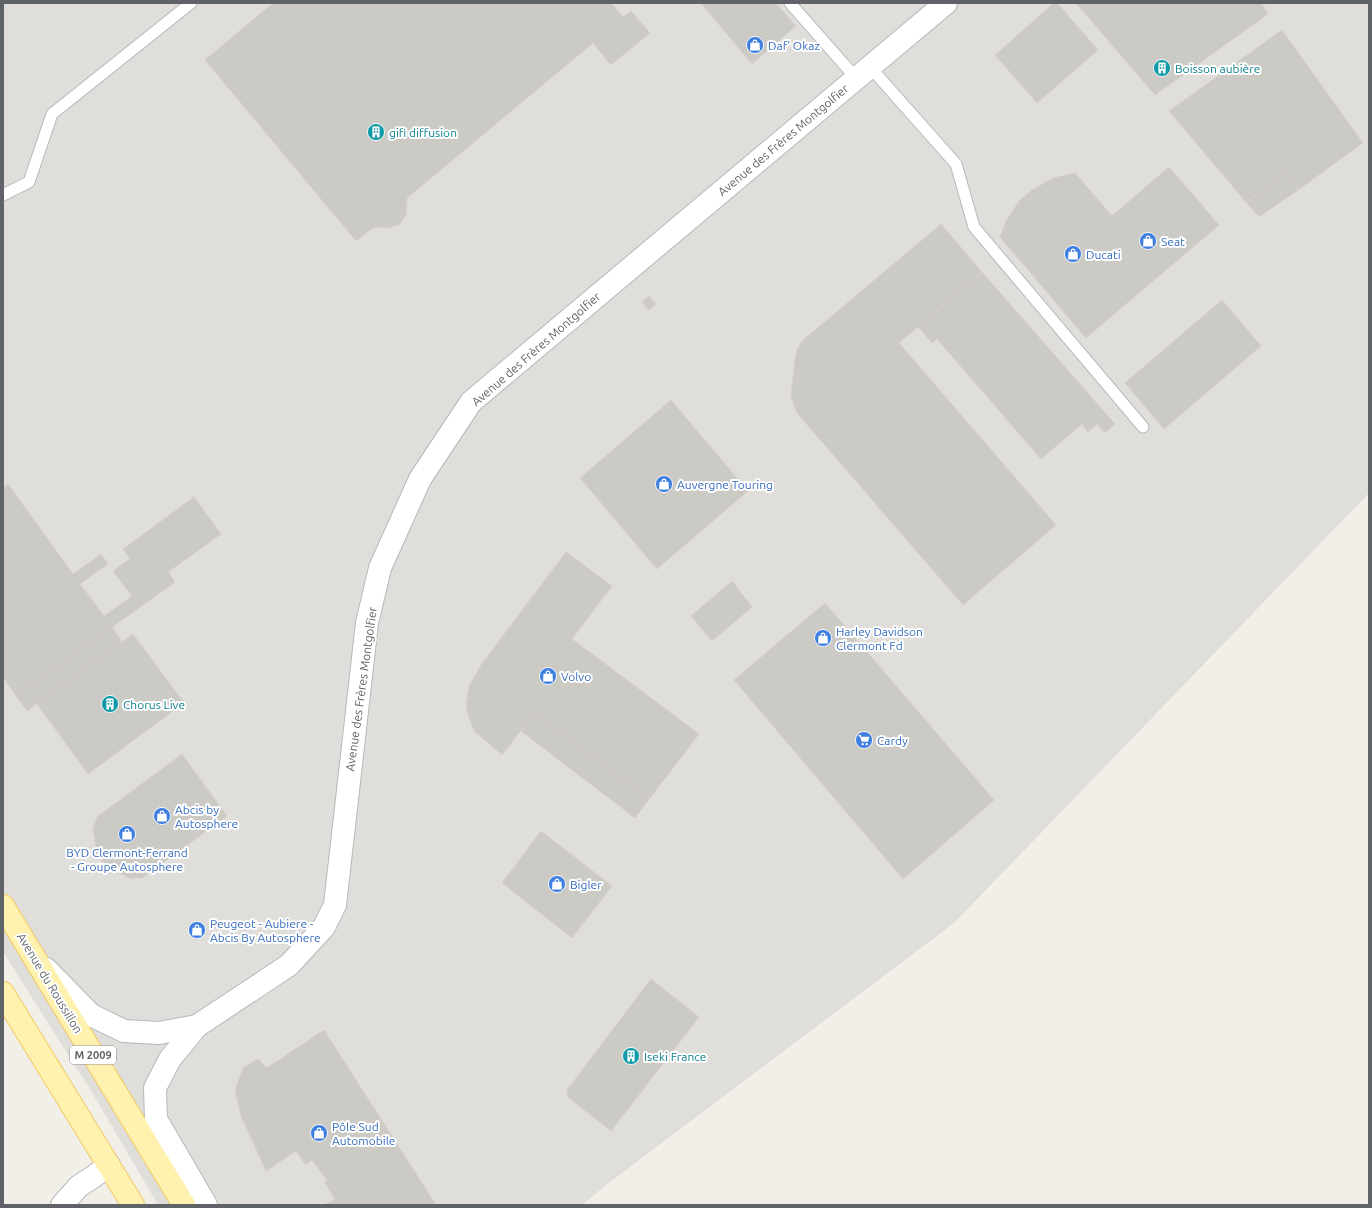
<svg xmlns="http://www.w3.org/2000/svg" width="1372" height="1208" font-family="Ubuntu,sans-serif">
<rect width="100%" height="100%" fill="#f1efe8"/>
<polygon fill="#e0deda" points="3,3 1369,3 1369,493 954,923 606,1185 582,1205 158,1205 93,1094 3,952"/>
<g fill="#cccac5" stroke="#d6d1c6">
<polygon points="273,3 611,3 623,17 631,11 650,33 611,65 593,43 407,198 406,215 400,224 389,228 374,227 356,241 205,60"/>
<polygon points="701,3 776,3 796,26 752,64"/>
<polygon points="1054,3 1057,3 1098,50 1037,103 995,55"/>
<polygon points="1076,3 1261,3 1268,14 1155,95"/>
<polygon points="1282,30 1363,143 1298,190 1287,173 1246,202 1169,111"/>
<polygon points="1169,167 1219,225 1086,338 1000,237 1007,219 1020,200 1032,190 1053,178 1075,173 1112,216"/>
<polygon points="1287,173 1298,190 1259,217 1246,202"/>
<polygon points="941,224 982,272 899,343 1056,525 963,605 797,413 791,396 795,359 797,350 802,341"/>
<polygon points="982,272 1115,424 1105,433 1097,424 1088,432 1082,424 1041,459 937,339 932,343 918,327"/>
<polygon points="649,296 656,304 649,310 642,302"/>
<polygon points="1222,300 1261,346 1164,429 1125,383"/>
<polygon points="671,400 748,491 657,569 580,478"/>
<polygon points="8,484 73,574 101,554 108,564 80,584 104,616 132,596 113,571 130,559 123,549 194,497 221,534 168,572 175,582 16,696 3,677 3,487"/>
<polygon points="566,552 612,586 572,639 699,734 650,798 534,714 502,755 492,746 474,731 466,708 469,686 481,665"/>
<polygon points="732,581 752,607 712,641 691,616"/>
<polygon points="825,603 994,800 903,879 734,680"/>
<polygon points="112,627 122,642 27,711 16,696"/>
<polygon points="133,634 184,703 88,774 37,704"/>
<polygon points="534,714 650,798 635,818 521,731"/>
<polygon points="182,754 227,816 142,878 129,878 107,867 97,854 93,829 97,817"/>
<polygon points="541,831 612,886 572,938 502,883"/>
<polygon points="651,979 699,1017 611,1131 569,1098 567,1095 567,1090"/>
<polygon points="324,1030 436,1205 324,1205 335,1199 325,1183 327,1180 312,1160 306,1165 296,1151 266,1171 241,1116 235,1090 243,1068 258,1059 267,1068"/>
</g>
<g fill="none" stroke-linecap="round" stroke-linejoin="round">
<g stroke="#b5b8bc" stroke-width="13">
<g id="service">
<polyline points="790,3 856,78"/>
<polyline points="870,67 956,164 974,227 1143,427"/>
<polyline points="3,195 29,182 52,114 191,3"/>
</g>
</g>
<g stroke="#b5b8bc" stroke-width="24">
<polyline id="minor" points="62,1205 79,1186 93,1177 109,1165"/>
</g>
<g stroke="#b5b8bc" stroke-width="24">
<g id="tertiary">
<polyline points="46,969 91,1015 124,1031 159,1033 197,1026"/>
<polyline points="206,1205 156,1119 155,1088 170,1059 197,1026 289,965 324,927 335,905 367,623 380,568 420,479 471,402 946,3"/>
</g>
</g>
<g stroke="#f2c960" stroke-width="24">
<g id="primary">
<polyline points="3,906 184,1205"/>
<polyline points="3,993 133,1205"/>
</g>
</g>
<use href="#service" stroke="#fff" stroke-width="11"/>
<use href="#minor" stroke="#fff" stroke-width="22"/>
<use href="#tertiary" stroke="#fff" stroke-width="22"/>
<use href="#primary" stroke="#fff2af" stroke-width="22"/>
</g>
<defs>
<g id="shop-disc" transform="scale(0.9)"><circle r="9.5" fill="#3f7fe0" stroke="#fff"/><path d="M-5-2.5h2.3a2.7 3.5 0 0 1 5.4 0H5L5.5 6h-11ZM-1.5-2.5h3a1.5 2.3 0 0 0-3 0Z" fill="#fff"/></g>
<g id="building-disc" transform="scale(0.9)"><circle r="9.5" fill="#0f9aa8" stroke="#fff"/><path d="M-4-6H4V6H1V3H-1V6H-4ZM-2.5-4.3h1.7v1.8h-1.7ZM.8-4.3h1.7v1.8H.8ZM-2.5-1h1.7V.8h-1.7ZM.8-1h1.7V.8H.8Z" fill="#fff"/></g>
<g id="supermarket-disc" transform="scale(0.9)"><circle r="9.5" fill="#3f7fe0" stroke="#fff"/><path d="M-6-5.5h2.5l.6 2H6L4.5 2H-2.5L-4.4-4H-6ZM-1.5 3.2a1.3 1.3 0 1 0 .1 0ZM3 3.2a1.3 1.3 0 1 0 .1 0Z" fill="#fff"/></g>
</defs>
<g fill-rule="evenodd">
<use href="#shop-disc" x="755" y="45"/>
<use href="#building-disc" x="1162" y="68"/>
<use href="#building-disc" x="376" y="132"/>
<use href="#shop-disc" x="1148" y="241"/>
<use href="#shop-disc" x="1073" y="254"/>
<use href="#shop-disc" x="664" y="484"/>
<use href="#shop-disc" x="823" y="638"/>
<use href="#shop-disc" x="548" y="676"/>
<use href="#building-disc" x="110" y="704"/>
<use href="#supermarket-disc" x="864" y="740"/>
<use href="#shop-disc" x="162" y="816"/>
<use href="#shop-disc" x="127" y="834"/>
<use href="#shop-disc" x="557" y="884"/>
<use href="#shop-disc" x="197" y="930"/>
<use href="#building-disc" x="631" y="1056"/>
<use href="#shop-disc" x="319" y="1133"/>
</g>
<g text-anchor="middle" dominant-baseline="central" stroke-width="4" stroke-linejoin="round" paint-order="stroke">
<rect fill="#fff" stroke="#8f9295" stroke-width="1" x="70" y="1046" width="46" height="18" rx="3"/>
<g font-size="11" font-weight="bold" fill="#5f6368">
<text x="93" y="1055">M 2009</text>
</g>
<g font-size="12" fill="#366cbe" stroke="#fff" text-anchor="start">
<text x="768" y="45">Daf' Okaz</text>
<text x="1161" y="241">Seat</text>
<text x="1086" y="254">Ducati</text>
<text x="677" y="484">Auvergne Touring</text>
<text x="836" y="631">Harley Davidson<tspan x="836" dy="14">Clermont Fd</tspan></text>
<text x="561" y="676">Volvo</text>
<text x="877" y="740">Cardy</text>
<text x="175" y="809">Abcis by<tspan x="175" dy="14">Autosphere</tspan></text>
<text x="127" y="852" text-anchor="middle">BYD Clermont-Ferrand<tspan x="127" dy="14">- Groupe Autosphere</tspan></text>
<text x="570" y="884">Bigler</text>
<text x="210" y="923">Peugeot - Aubiere -<tspan x="210" dy="14">Abcis By Autosphere</tspan></text>
<text x="332" y="1126">Pôle Sud<tspan x="332" dy="14">Automobile</tspan></text>
</g>
<g font-size="12" fill="#0d838f" stroke="#fff" text-anchor="start">
<text x="1175" y="68">Boisson aubière</text>
<text x="389" y="132">gifi diffusion</text>
<text x="123" y="704">Chorus Live</text>
<text x="644" y="1056">Iseki France</text>
</g>
<g font-size="12" fill="#5f6368" stroke="#fff">
<text transform="translate(783 140) rotate(-40)">Avenue des Frères Montgolfier</text>
<text transform="translate(536 349) rotate(-41)">Avenue des Frères Montgolfier</text>
<text transform="translate(361 689) rotate(-82)">Avenue des Frères Montgolfier</text>
<text transform="translate(50 983) rotate(59)">Avenue du Roussillon</text>
</g>
</g>
<rect width="1372" height="1208" fill="none" stroke="#5f6368" stroke-width="8"/>
</svg>
